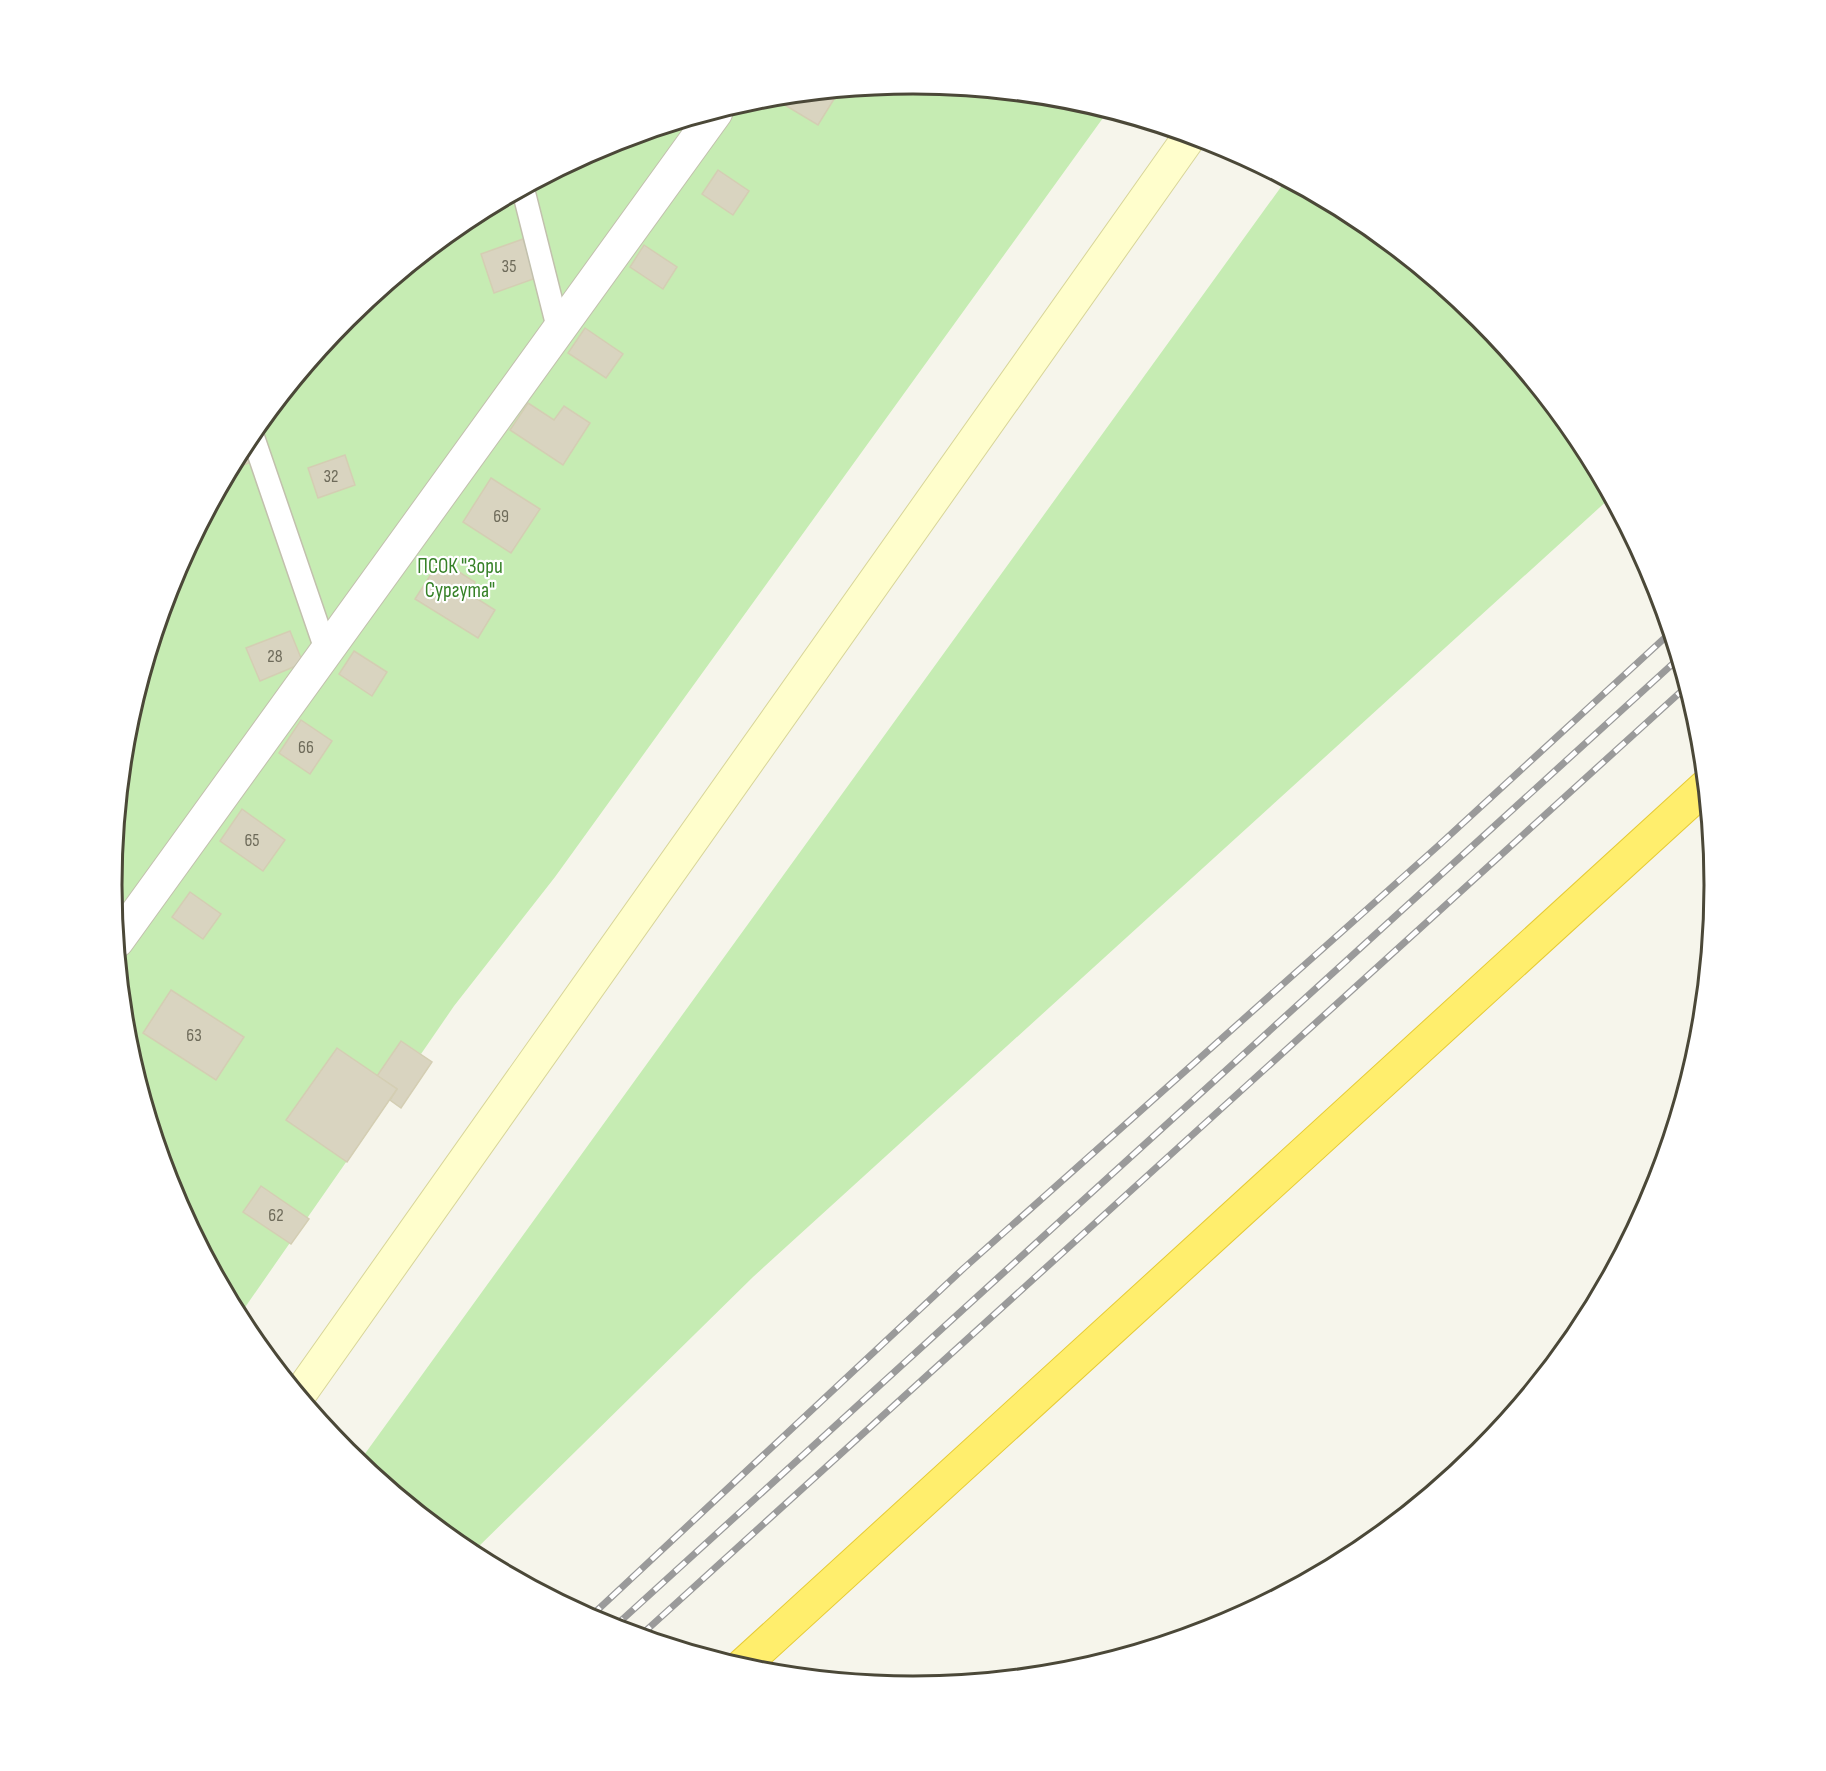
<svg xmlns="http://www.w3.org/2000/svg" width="1826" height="1771" font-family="'Sofia Sans Condensed',sans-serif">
<rect width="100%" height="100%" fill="#f6f5eb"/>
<g fill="#c6ecb3">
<polygon points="913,84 1070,99 1108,111 555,877 454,1006 421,1054 401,1041 377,1076 397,1089 239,1316 172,1192 127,1042 112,885 127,729 173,578 247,440 346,319 468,219 607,145 757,99"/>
<polygon points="1286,180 1359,219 1480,319 1580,440 1610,498 753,1277 471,1554 467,1552 359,1462"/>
</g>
<g fill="#d9d4c0" stroke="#d4ceb3" stroke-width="1.5">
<polygon points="839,91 818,125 773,98"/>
<polygon points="718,170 749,191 733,215 702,194"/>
<polygon points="523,239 536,278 494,293 481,254"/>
<polygon points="644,245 677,267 663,289 630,267"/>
<polygon points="585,328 623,354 606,378 568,353"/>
<polygon points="528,403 554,420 564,406 590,423 563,465 510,430"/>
<polygon points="248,439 256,460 231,470"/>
<polygon points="345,455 355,485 318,498 308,468"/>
<polygon points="491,478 540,509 511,553 463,522"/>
<polygon points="440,560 475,582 468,593 495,610 478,638 415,599"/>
<polygon points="290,631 303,663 260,681 246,648"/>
<polygon points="354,651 387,672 372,696 339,674"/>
<polygon points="301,720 332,741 310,774 279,753"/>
<polygon points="242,809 285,840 263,871 220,841"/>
<polygon points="190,892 221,914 203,939 172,917"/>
<polygon points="171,990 244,1037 216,1080 143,1033"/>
<polygon points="401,1041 432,1062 401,1108 390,1100 397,1089 377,1076"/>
<polygon points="337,1048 397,1089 347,1162 286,1120"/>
<polygon points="261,1186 309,1219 291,1244 243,1212"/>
</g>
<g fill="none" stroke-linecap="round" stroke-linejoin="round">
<g stroke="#c2c0ad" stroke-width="25">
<g id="lane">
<polyline points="523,189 558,328"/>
<polyline points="252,434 326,650"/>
</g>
</g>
<g stroke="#c2c0ad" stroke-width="35">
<polyline id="street" points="117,941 716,112"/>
</g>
<g stroke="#d8d599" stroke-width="35">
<polyline id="secondary" points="299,1395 1190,136"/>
</g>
<g stroke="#e6ca36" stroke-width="35">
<polyline id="highway" points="741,1667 1705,787"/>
</g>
<use href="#lane" stroke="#fff" stroke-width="22"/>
<use href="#street" stroke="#fff" stroke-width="33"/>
<use href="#secondary" stroke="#fffecc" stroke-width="33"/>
<use href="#highway" stroke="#ffee6d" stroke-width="33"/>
<g stroke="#9a9a9a" stroke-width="7">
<g id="rail">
<polyline points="590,1617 964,1268 1438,846 1670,633"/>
<polyline points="613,1628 1678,659"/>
<polyline points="640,1636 1686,687"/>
</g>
</g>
<use href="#rail" stroke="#fff" stroke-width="4.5" stroke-dasharray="14" stroke-linecap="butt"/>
</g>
<g text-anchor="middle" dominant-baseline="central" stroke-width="4.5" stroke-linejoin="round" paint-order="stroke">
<g font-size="18" fill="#6e6b5a">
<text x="509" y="266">35</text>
<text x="331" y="476">32</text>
<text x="501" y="516">69</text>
<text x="275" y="656">28</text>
<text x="306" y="747">66</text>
<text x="252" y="840">65</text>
<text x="194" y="1035">63</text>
<text x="276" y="1215">62</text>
</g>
<g font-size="21" fill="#368127" stroke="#fff">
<text x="460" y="566">ПСОК "Зори<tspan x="460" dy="24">Сургута"</tspan></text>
</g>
</g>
<path d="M0 0H1826V1771H0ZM122 885a791 791 0 1 1 1582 0a791 791 0 1 1-1582 0Z" fill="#fff" fill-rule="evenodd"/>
<path fill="none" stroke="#4b4838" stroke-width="3" d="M122 885a791 791 0 1 1 1582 0a791 791 0 1 1-1582 0Z"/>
</svg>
